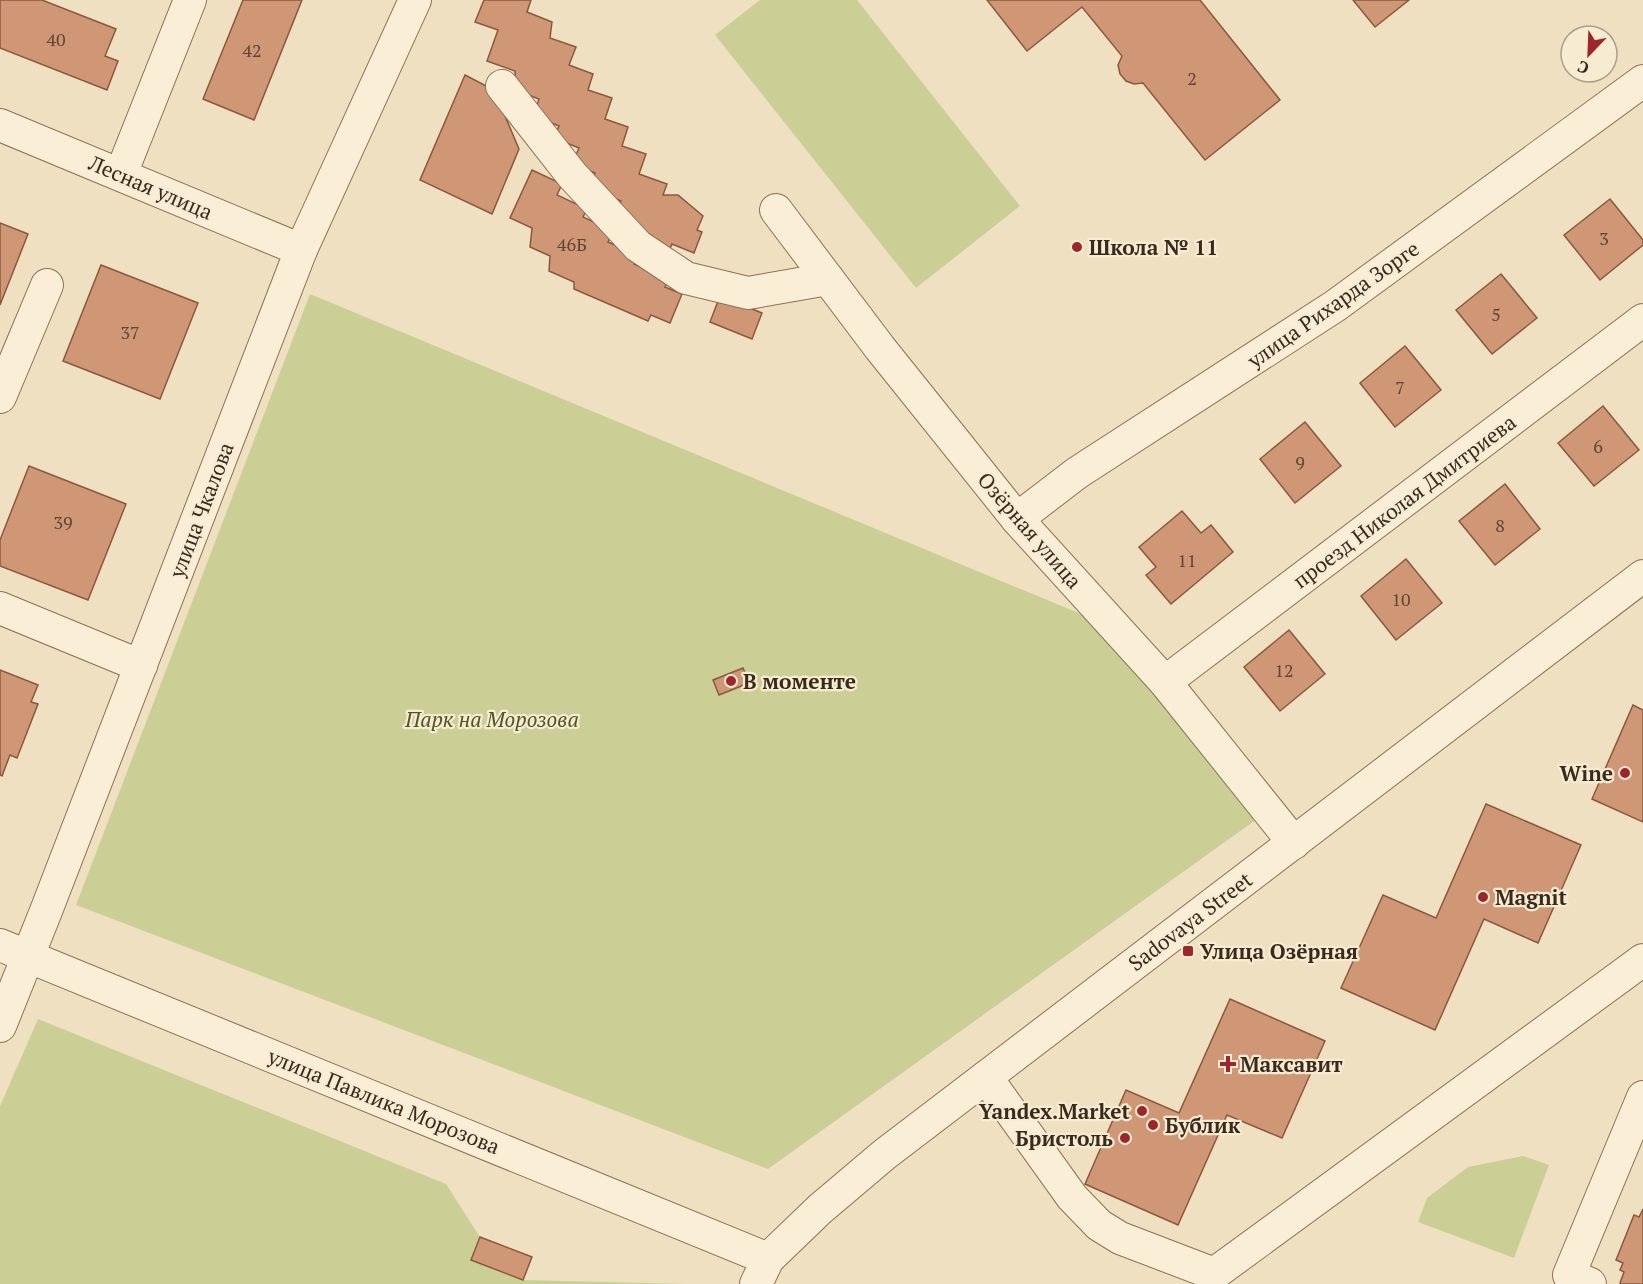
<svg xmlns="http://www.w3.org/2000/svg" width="1643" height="1284" font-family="'PT Serif',serif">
<rect width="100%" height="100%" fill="#f0e0c2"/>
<g fill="#cbcf95">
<polygon points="760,0 857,0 1020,206 916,288 715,35"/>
<polygon points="310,294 1141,639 1257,819 768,1169 76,905"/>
<polygon points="38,1019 446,1184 480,1237 471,1260 523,1280 688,1284 0,1284 0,1106"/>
<polygon points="1523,1156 1549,1165 1514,1258 1418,1222 1427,1198 1468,1167"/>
</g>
<g fill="#d09776" stroke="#8c583d" stroke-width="1.5">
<polygon points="0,0 42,0 116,29 105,56 118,61 107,90 0,48"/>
<polygon points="243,0 302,0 254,120 203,99"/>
<polygon points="484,0 531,0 527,12 552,22 550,38 576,47 569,65 593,74 588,90 612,98 605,119 628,127 622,146 646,154 639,174 667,184 663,195 678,195 703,216 697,230 702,232 694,253 672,244 668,253 614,216 621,201 589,188 595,173 572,164 579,148 554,138 559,126 533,116 539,99 515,90 515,71 487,61 498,30 475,22"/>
<polygon points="987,0 1200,0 1280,100 1205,160 1143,83 1134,84 1126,81 1120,74 1118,65 1122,56 1082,7 1027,51"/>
<polygon points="1353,0 1409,0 1375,27"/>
<polygon points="465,75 494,90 519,149 492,214 420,180"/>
<polygon points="532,170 562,184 557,195 587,209 583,217 613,231 608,242 638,255 634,264 669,279 665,287 682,294 670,323 651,315 648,321 574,289 574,282 549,271 550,256 530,247 532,228 510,218"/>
<polygon points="1610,199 1643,240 1643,245 1600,280 1564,235"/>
<polygon points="0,223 28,234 0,305"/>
<polygon points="101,265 198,303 160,399 63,361"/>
<polygon points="1501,274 1537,318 1492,354 1456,310"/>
<polygon points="720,296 762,313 752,339 710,322"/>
<polygon points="1405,346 1441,390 1395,427 1360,383"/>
<polygon points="1603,406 1639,450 1594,486 1558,443"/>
<polygon points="1305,422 1341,466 1295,503 1260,459"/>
<polygon points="29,466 126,504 88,600 0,566 0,540"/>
<polygon points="1505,484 1540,529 1495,565 1459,521"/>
<polygon points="1182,511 1201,533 1211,525 1233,552 1171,604 1146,575 1156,567 1139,547"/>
<polygon points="1406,559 1442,603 1396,640 1361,596"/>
<polygon points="1289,630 1325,674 1280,711 1244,667"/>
<polygon points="743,668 749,683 719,695 713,680"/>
<polygon points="0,670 38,685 31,702 38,704 17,758 10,755 2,776 0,775"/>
<polygon points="1633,705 1643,710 1643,822 1592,799"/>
<polygon points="1486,804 1581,845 1538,943 1484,919 1435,1030 1341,988 1383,895 1436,918"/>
<polygon points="1230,999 1325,1041 1282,1138 1227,1115 1178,1225 1085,1184 1126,1090 1179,1113"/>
<polygon points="1643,1209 1643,1284 1622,1284 1620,1283 1624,1272 1620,1270 1623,1263 1616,1260 1634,1215 1639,1217"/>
<polygon points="480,1237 532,1257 523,1280 471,1260"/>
</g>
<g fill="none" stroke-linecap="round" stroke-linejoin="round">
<g stroke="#8b7158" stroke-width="34">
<g id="minor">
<polyline points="502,86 572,175 638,246 686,278 748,293 828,279"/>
<polyline points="0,125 301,250"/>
<polyline points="121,174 190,0"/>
<polyline points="776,210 880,348 1017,519 1165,682 1294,843"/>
<polyline points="0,397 47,285"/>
<polyline points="1017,519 1077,473 1335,306 1643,81"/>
<polyline points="0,608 141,666"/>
<polyline points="1165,682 1643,320"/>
<polyline points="0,945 768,1259"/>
<polyline points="0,1026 46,911 301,250 415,0"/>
<polyline points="986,1077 1072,1197 1099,1225 1120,1238 1214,1274 1643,960"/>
<polyline points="756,1284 768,1259 820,1209 885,1154 1643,576"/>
<polyline points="1590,1284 1569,1275 1643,1097"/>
</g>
</g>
<use href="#minor" stroke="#faeed6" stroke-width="32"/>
</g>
<g fill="#9d252c" stroke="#f7ebd2" stroke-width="2">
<circle cx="1077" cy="247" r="6"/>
<circle cx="731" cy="681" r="6"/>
<circle cx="1625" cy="773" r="6"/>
<circle cx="1483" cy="897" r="6"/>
<rect x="1182" y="945" width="12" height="12" rx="3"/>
<path d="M1225 1055h6v6h6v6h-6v6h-6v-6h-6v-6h6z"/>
<circle cx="1142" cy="1111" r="6"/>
<circle cx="1153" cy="1125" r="6"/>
<circle cx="1125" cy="1138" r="6"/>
</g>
<g text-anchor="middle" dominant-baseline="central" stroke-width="4.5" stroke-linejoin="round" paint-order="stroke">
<g font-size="18" fill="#604533">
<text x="56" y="39">40</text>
<text x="252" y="50">42</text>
<text x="1192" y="78">2</text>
<text x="1604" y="238">3</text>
<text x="572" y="244">46Б</text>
<text x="1496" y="314">5</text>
<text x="130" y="332">37</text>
<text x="1400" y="387">7</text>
<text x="1598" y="446">6</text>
<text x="1300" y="462">9</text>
<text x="63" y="522">39</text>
<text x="1500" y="525">8</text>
<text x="1187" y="560">11</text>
<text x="1401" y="599">10</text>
<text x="1284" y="670">12</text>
</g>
<g font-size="21" fill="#3a2a1d" stroke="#f7ebd2">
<text transform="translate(151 187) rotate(23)">Лесная улица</text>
<text transform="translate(1333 304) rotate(-35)">улица Рихарда Зорге</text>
<text transform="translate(1404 501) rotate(-37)">проезд Николая Дмитриева</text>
<text transform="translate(201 510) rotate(-69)">улица Чкалова</text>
<text transform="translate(1030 530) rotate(49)">Озёрная улица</text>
<text transform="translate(1190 921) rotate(-37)">Sadovaya Street</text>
<text transform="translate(384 1101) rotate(22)">улица Павлика Морозова</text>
</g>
<g font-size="21" font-weight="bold" fill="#3a2a1d" stroke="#f7ebd2" text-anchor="start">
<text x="1089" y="247">Школа № 11</text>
<text x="743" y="681">В моменте</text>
<text x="1613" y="773" text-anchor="end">Wine</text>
<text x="1495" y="897">Magnit</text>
<text x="1200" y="951">Улица Озёрная</text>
<text x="1240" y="1064">Максавит</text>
<text x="1130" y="1111" text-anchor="end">Yandex.Market</text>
<text x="1165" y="1125">Бублик</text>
<text x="1113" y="1138" text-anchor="end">Бристоль</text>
</g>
<g font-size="21" font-style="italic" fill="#4d5823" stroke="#f7ebd2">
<text x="492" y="719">Парк на Морозова</text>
</g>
</g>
<g transform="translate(1589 54) rotate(203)"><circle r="28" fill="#f7ebd2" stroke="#ab9e8a" stroke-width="1.5"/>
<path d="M0-4.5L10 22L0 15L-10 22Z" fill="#9d252c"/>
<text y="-9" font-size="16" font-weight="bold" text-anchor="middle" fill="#3a2a1d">С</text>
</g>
</svg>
